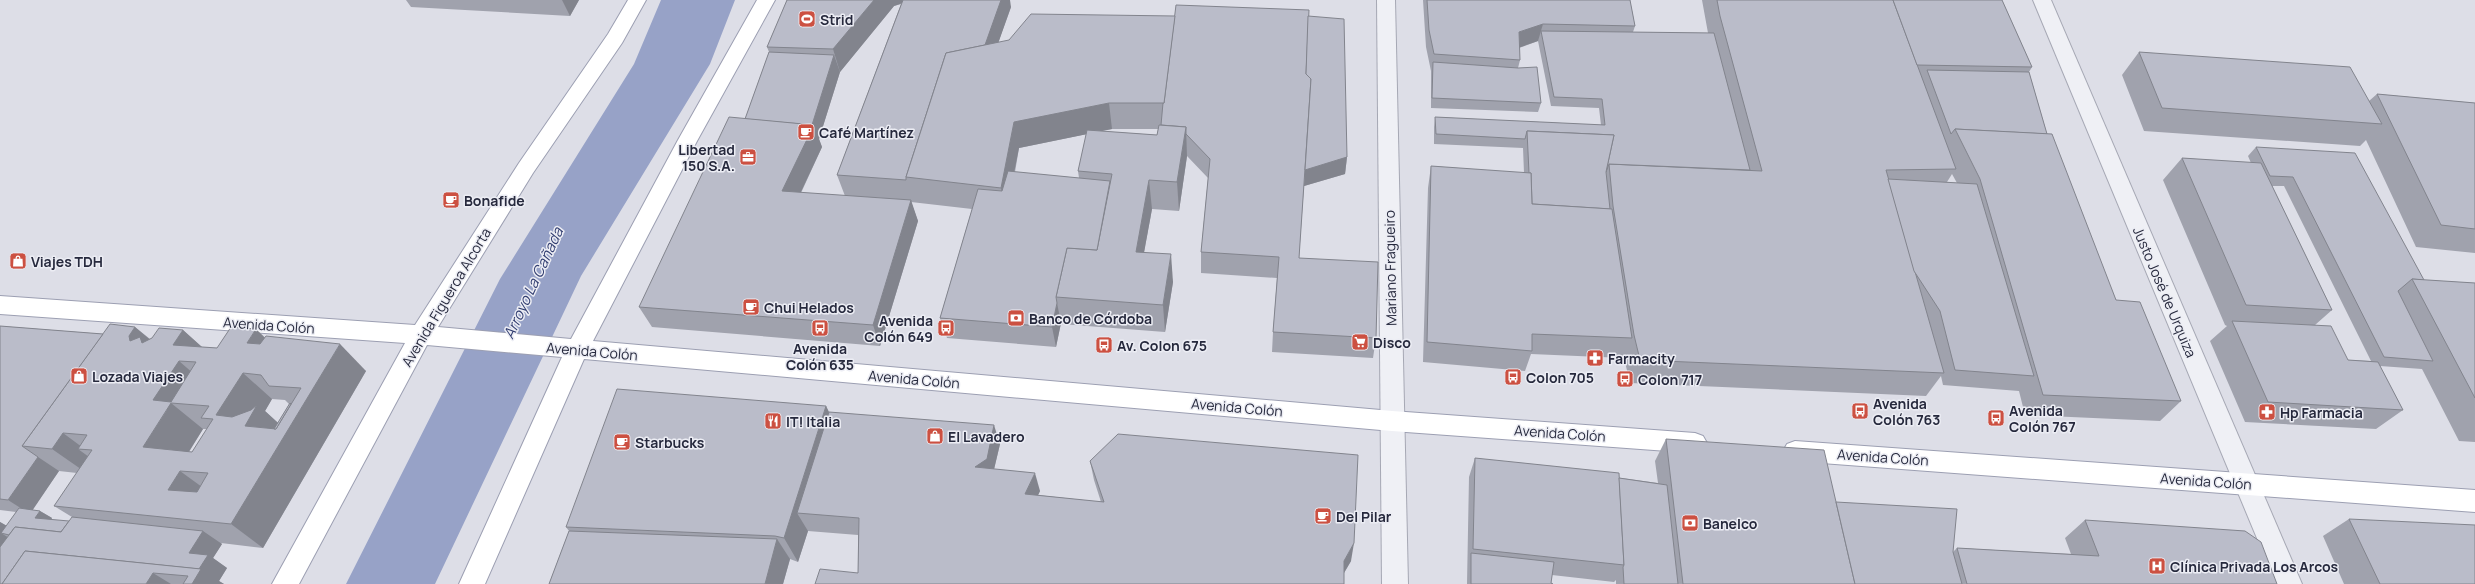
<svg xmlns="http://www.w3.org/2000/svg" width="2475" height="584" font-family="Manrope,sans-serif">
<rect width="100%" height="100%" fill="#dddee7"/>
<polygon fill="#97a2c7" points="661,0 735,0 710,64 581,276 435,584 346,584 500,279 634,64"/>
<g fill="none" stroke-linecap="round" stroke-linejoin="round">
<g stroke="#a6a8b4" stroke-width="2">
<g id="minor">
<polygon points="1377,0 1395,0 1408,584 1382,584"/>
<polygon points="2033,0 2051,0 2302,584 2276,584"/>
</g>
</g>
<g stroke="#9c9fb2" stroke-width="2">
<g id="primary">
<polygon points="628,0 646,0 622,43 533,173 438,327 571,339 678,140 757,0 775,0 697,141 593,341 1392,411 1695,433 1703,436 1707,443 1703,450 1695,453 1392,431 584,359 485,584 459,584 562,357 427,345 299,584 272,584 405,343 0,314 0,296 415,325 519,163 608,34"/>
<polygon points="1795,441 2475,490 2475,512 1795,461 1787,458 1783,451 1787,444"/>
</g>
</g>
<use href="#minor" fill="#eff0f5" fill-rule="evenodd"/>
<use href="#primary" fill="#fff" fill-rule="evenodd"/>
</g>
<g fill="#a0a2ad" fill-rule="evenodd">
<polygon points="406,0 579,0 570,16 411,7"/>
<path d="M787 0 1011 7 998 43 1175 16H1308L1347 157 1345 174 1304 186 1299 258 1376 338 1373 358 1272 352 1273 332 1277 278 1201 273V252L1208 178 1187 156 1179 211 1152 209 1144 252 1173 282 1165 332 1061 324V323L1056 347 947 338 940 318 972 209 911 202 918 221 880 346 652 327 639 307 745 119 769 52 767 47ZM901 4 837 175 845 196 801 193 822 147 819 139 840 72 894 6ZM1112 129H1158L1157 135 1099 131ZM1087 134 1078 171 1079 178 1015 172 1019 148Z"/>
<path d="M1423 0H1630L1635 26 1633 32 1708 33 1702 0H2002L2032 67 2029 72 2047 134 2116 300 2181 401 2160 421 2025 415 2019 391 1943 385 1941 376 1926 396 1630 383 1624 358 1531 354 1525 371 1423 362 1428 188 1431 166 1524 173 1523 148 1434 144V127L1435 117 1601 125 1599 108 1551 106 1538 41 1519 48 1520 60 1518 68 1541 103 1538 112 1431 108V71L1426 47ZM1952 174 1957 183 1947 182Z"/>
<polygon points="2139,52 2369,101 2377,94 2475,103 2475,253 2416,247 2366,140 2360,146 2144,131 2122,75"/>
<path d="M2256 147 2424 280 2475 283V442L2459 441 2422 369 2380 366 2403 410 2376 429 2245 422 2210 341 2227 326 2225 325 2163 180 2182 158 2251 163 2248 156ZM2272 186H2284L2371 361 2348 360 2315 325 2332 310Z"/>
<path d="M0 326 103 334 135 327 150 339 183 330 202 347 217 348 265 338 366 371 263 548 221 543 222 544 213 558 227 568 219 581 224 584H0V522L7 526 16 512 0 510ZM272 399 285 400 289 404 278 423 265 411ZM203 429H207L192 452H189ZM59 471 77 473 54 506 72 517 69 522 51 520 52 518 40 511 32 510Z"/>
<polygon points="826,406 829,412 1000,444 994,469 1040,491 1038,495 1101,502 1094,480 1090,461 1351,561 1344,573 858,573 858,535 808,531 798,562 790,559 783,584 549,584 569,531 566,527"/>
<polygon points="1666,439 1836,502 1953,552 1957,548 2071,554 2065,538 2085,520 2277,584 1616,584 1616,580 1614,582 1552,575 1551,583 1553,584 1467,584 1469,477 1475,458 1658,483 1655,461"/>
<polygon points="2349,519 2475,584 2344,584 2323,536"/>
</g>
<g fill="#82848d">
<polygon points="562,0 579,0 570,16"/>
<polygon points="874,0 912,0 894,6 840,72 833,49"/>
<polygon points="1001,0 1010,0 1011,7 988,72 907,177"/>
<polygon points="1543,24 1538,41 1515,49 1519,32"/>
<polygon points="834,55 840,72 819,139 822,147 791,213 782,191 812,125"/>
<polygon points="1109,103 1112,129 1019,148 1006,213 1001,188 1014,122"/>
<polygon points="1186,127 1187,156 1179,211 1177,182"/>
<polygon points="1347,157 1345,174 1304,186 1305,170"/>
<polygon points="1149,180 1152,209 1139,280 1136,252"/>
<polygon points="911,200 918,221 880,346 873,325"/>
<polygon points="1171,254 1173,282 1165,332 1163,305"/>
<polygon points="1057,303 1061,323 1056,347 1052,327"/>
<polygon points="135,327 167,354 183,330 213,357 196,362 179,361 210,388 171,403 203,429 176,472 143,447 167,410 63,433 86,450 78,449 96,462 88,474 52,449"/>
<polygon points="256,329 284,356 247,343"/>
<polygon points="340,344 366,371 263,548 231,524"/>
<polygon points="243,373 272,399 265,411 287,431 278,444 216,415"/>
<polygon points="826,406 838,431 797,513 808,531 798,562 784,538"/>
<polygon points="994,425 1000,444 992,478 975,467"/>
<polygon points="38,457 59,471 30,514 8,500"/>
<polygon points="180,471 213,495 168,490"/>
<polygon points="1035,473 1040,491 1030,512 1025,494"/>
<polygon points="40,511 52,518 47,526 35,518"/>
<polygon points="0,522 19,533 1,533 14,541 0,561"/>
<polygon points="203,531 222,544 213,558 227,568 219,581 224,584 192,584 189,553"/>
<polygon points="777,539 790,559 783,584 765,584"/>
<polygon points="1354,543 1351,561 1341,578 1344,561"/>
<polygon points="153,573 171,584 146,584"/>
</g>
<g fill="#babcc9" stroke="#82848d" fill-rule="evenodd">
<polygon points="787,0 874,0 833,49 767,47"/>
<polygon points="903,0 1001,0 985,45 946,53 906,177 906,180 837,175"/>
<polygon points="1427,0 1630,0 1635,26 1543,24 1519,32 1520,60 1434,54 1429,30"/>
<polygon points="1717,0 1893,0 1956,169 1886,170 1944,373 1640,360 1634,335 1613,206 1609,164 1762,171 1720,16"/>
<polygon points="1893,0 2002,0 2032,67 1917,65"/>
<polygon points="1176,5 1309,10 1306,74 1311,79 1299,258 1378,262 1376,338 1273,332 1279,257 1201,252 1210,159 1186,134 1186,127 1161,125 1163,103 1164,103"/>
<polygon points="1031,14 1175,16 1164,103 1109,103 1014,122 1001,188 906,177 946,53 1009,40"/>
<polygon points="1308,16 1344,19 1347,157 1305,170 1311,79 1306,74"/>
<polygon points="1541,31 1714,33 1750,170 1609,164 1606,172 1614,135 1527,131 1525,139 1436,134 1435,117 1605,125 1602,99 1554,97"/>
<polygon points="769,52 834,55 812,125 745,119"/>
<polygon points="2139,52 2350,67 2382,124 2162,108"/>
<polygon points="1433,62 1518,68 1537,67 1541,103 1432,98"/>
<polygon points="1927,70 2029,72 2047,134 1955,129 1951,134"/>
<polygon points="2377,94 2475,103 2475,229 2441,225"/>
<polygon points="729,117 814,125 782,191 911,200 873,325 639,307"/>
<polygon points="1159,125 1186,127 1177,182 1149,180 1136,252 1171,254 1163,305 1056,297 1067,248 1097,250 1112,174 1078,171 1087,130 1157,135"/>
<polygon points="1955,129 2052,134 2116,300 2140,302 2181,401 2043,395 1980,179"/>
<polygon points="1527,131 1614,135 1606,172 1610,209 1532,204 1531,173 1529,173"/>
<polygon points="2256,147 2355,153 2424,280 2412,279 2398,291 2433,361 2384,357 2293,177 2270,176"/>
<polygon points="2182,158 2261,163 2332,310 2246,305"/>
<polygon points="1431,166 1531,173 1532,204 1612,209 1632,338 1532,334 1532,351 1427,342"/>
<polygon points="1008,171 1110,181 1097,250 1067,248 1056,297 1057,303 1052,327 940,318 978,189 1002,191"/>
<polygon points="1888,179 1977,184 2034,376 1955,370 1940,311 1914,271"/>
<polygon points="2412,279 2475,283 2475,398"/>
<polygon points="2232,321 2331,326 2348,360 2378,362 2403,410 2268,402"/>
<path d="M110 324 135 327 129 336 130 341 140 337 142 343 152 338 159 328 183 330 173 345 217 348 231 327 256 329 247 343 260 344 266 336 340 344 231 524 54 506 92 450 78 449 87 435 63 433 52 449 22 446ZM179 361 196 362 171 402 153 400ZM243 373 261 375 269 386 301 388 276 429 245 426 257 405 251 410 232 417 216 415ZM171 403 209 406 201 418 213 419 192 452 143 447ZM180 471 208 473 197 492 168 490Z"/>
<polygon points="0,326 103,334 22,446 38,457 8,500 0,499"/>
<polygon points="617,389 826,406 784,538 775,536 566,527"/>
<polygon points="290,403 291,404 276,429 274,429"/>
<polygon points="829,412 994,425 987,459 975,467 1035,473 1025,494 1104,502 1090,461 1118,434 1358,455 1354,543 1344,561 1344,584 815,584 820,569 858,573 859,518 797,513"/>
<polygon points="1666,439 1824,450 1855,584 1683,584"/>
<polygon points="1475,458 1619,473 1624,565 1473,549"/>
<polygon points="1619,478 1667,485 1678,584 1624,584 1623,567 1624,565"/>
<polygon points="1836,502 1957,509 1953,552 1962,584 1855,584"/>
<polygon points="19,508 40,511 35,518 69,521 61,532 15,527 9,535 1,533"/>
<polygon points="72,517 203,531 189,553 208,555 199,569 25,551 2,584 0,584 0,547 15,527 61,532"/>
<polygon points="2349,519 2475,525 2475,584 2380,584"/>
<polygon points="2085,520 2245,531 2261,542 2277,584 1967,584 1957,548 2099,556"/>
<polygon points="569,531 777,539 765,584 549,584"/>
<polygon points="25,551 201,569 192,584 183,584 188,576 153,573 146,584 2,584"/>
<polygon points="1471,553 1554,562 1551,583 1553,584 1471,584"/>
</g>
<defs>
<g id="stadium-square" transform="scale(0.9)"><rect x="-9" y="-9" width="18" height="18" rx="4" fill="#cc5041" stroke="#ecedf4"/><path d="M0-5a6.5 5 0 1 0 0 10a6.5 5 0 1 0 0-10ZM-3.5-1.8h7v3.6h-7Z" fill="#fff"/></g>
<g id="cafe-square" transform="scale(0.9)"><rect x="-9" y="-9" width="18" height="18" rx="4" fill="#cc5041" stroke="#ecedf4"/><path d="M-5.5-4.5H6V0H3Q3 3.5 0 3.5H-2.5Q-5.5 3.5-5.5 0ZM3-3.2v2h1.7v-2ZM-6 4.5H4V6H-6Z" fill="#fff"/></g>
<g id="office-square" transform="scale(0.9)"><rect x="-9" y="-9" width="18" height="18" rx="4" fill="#cc5041" stroke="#ecedf4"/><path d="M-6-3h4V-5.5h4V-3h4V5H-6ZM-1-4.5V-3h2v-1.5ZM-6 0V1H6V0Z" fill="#fff"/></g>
<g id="shop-square" transform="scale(0.9)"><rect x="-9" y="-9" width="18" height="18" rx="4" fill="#cc5041" stroke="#ecedf4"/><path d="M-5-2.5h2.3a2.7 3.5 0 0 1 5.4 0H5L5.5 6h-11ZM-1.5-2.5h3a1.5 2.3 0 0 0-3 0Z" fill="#fff"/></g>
<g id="bank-square" transform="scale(0.9)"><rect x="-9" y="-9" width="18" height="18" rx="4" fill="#cc5041" stroke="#ecedf4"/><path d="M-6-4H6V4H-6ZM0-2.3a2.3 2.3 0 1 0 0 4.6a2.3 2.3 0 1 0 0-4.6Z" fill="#fff"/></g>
<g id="bus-square" transform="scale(0.9)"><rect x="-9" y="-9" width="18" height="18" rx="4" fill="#cc5041" stroke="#ecedf4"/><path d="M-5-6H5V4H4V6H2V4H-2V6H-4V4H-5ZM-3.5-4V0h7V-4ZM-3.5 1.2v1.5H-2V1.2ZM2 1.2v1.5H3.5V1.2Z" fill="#fff"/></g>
<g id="supermarket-square" transform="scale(0.9)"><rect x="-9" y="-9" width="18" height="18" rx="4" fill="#cc5041" stroke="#ecedf4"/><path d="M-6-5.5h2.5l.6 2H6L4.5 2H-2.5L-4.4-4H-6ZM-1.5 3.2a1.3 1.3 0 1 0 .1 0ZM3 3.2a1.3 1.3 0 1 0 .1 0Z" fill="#fff"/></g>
<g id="pharmacy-square" transform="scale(0.9)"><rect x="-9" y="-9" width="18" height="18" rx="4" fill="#cc5041" stroke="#ecedf4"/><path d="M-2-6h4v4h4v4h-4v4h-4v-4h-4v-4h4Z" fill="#fff"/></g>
<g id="restaurant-square" transform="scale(0.9)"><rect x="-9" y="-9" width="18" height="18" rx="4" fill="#cc5041" stroke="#ecedf4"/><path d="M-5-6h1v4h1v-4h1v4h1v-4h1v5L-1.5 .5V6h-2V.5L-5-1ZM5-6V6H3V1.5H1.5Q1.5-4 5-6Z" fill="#fff"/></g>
<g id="hospital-square" transform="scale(0.9)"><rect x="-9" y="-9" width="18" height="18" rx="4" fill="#cc5041" stroke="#ecedf4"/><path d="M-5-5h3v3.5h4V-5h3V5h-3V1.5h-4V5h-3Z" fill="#fff"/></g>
</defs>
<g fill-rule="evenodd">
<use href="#stadium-square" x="807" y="19"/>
<use href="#cafe-square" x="806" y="132"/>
<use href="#office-square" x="748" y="157"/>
<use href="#cafe-square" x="451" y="200"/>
<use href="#shop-square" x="18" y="261"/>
<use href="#cafe-square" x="751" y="307"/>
<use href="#bank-square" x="1016" y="318"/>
<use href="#bus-square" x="820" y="328"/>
<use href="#bus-square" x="946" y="328"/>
<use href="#supermarket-square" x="1360" y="342"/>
<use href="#bus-square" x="1104" y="345"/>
<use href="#pharmacy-square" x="1595" y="358"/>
<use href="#shop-square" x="79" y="376"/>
<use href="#bus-square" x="1513" y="377"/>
<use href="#bus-square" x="1625" y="379"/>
<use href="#bus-square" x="1860" y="411"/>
<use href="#pharmacy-square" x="2267" y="412"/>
<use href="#bus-square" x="1996" y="418"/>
<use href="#restaurant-square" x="773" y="421"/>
<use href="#shop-square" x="935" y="436"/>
<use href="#cafe-square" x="622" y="442"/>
<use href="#cafe-square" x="1323" y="516"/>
<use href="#bank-square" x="1690" y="523"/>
<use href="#hospital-square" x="2157" y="566"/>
</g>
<g text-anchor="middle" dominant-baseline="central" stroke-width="3" stroke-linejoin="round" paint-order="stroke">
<g font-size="14" font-weight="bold" fill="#26293d" stroke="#ecedf4" text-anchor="start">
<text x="820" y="19">Strid</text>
<text x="819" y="132">Café Martínez</text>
<text x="735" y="149" text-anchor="end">Libertad<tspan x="735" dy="16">150 S.A.</tspan></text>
<text x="464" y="200">Bonafide</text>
<text x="31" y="261">Viajes TDH</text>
<text x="764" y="307">Chui Helados</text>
<text x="1029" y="318">Banco de Córdoba</text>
<text x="933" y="320" text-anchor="end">Avenida<tspan x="933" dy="16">Colón 649</tspan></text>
<text x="1373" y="342">Disco</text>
<text x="1117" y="345">Av. Colon 675</text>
<text x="820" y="348" text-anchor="middle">Avenida<tspan x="820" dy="16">Colón 635</tspan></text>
<text x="1608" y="358">Farmacity</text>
<text x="92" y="376">Lozada Viajes</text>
<text x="1526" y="377">Colon 705</text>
<text x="1638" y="379">Colon 717</text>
<text x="1873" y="403">Avenida<tspan x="1873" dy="16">Colón 763</tspan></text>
<text x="2009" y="410">Avenida<tspan x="2009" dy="16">Colón 767</tspan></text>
<text x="2280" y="412">Hp Farmacia</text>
<text x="786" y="421">IT! Italia</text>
<text x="948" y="436">El Lavadero</text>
<text x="635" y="442">Starbucks</text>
<text x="1336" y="516">Del Pilar</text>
<text x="1703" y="523">Banelco</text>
<text x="2170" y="566">Clínica Privada Los Arcos</text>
</g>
<g font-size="14" fill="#26293d" stroke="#ecedf4">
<text transform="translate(1390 268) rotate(-91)">Mariano Fragueiro</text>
<text transform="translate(2165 292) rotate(67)">Justo José de Urquiza</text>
<text transform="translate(446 297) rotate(-59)">Avenida Figueroa Alcorta</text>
<text transform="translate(269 325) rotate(4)">Avenida Colón</text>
<text transform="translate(592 351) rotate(5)">Avenida Colón</text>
<text transform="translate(914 379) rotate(5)">Avenida Colón</text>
<text transform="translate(1237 407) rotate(5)">Avenida Colón</text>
<text transform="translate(1560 433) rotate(4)">Avenida Colón</text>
<text transform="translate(1883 457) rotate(4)">Avenida Colón</text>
<text transform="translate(2206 481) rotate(4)">Avenida Colón</text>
</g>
<g font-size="15" font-style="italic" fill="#313d70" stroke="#ecedf4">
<text transform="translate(533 283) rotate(-65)">Arroyo La Cañada</text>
</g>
</g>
</svg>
